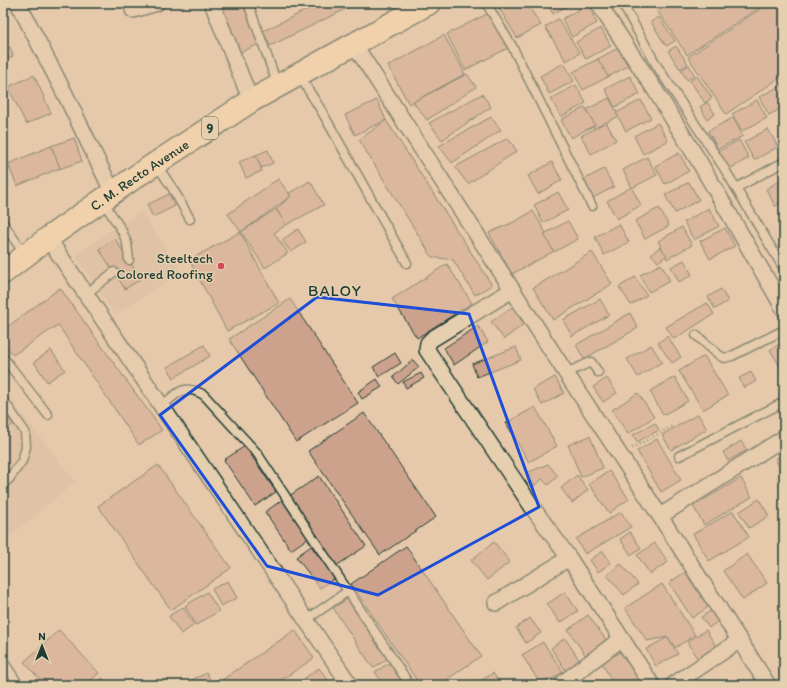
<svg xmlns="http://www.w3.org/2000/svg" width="787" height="688" font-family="Itim,sans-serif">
<rect width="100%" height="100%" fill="#e6c9ab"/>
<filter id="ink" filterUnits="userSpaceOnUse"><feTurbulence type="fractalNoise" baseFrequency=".025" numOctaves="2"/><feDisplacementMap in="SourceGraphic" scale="8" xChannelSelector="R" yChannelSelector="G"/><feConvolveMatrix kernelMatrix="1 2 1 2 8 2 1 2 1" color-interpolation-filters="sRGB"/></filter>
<g filter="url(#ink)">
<g fill="#dabaa0">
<polygon points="141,211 181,272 115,315 75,255"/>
<polygon points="3,389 75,482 3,542"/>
</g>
<g fill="#cca28d" stroke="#1f3d34">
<polygon points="217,3 242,3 260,44 238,53"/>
<polygon points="321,3 358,3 270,46 263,31"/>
<polygon points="499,3 526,3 541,25 517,38 497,5"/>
<polygon points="547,3 572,3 553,14"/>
<polygon points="652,3 766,3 687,55"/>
<polygon points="769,3 784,3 784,75 726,114 688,57"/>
<polygon points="587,5 597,23 572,37 562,19"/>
<polygon points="489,13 510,47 465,70 447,34"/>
<polygon points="659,17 675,41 666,46 651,22"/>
<polygon points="558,19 580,53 566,61 545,27"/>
<polygon points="601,28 611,46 586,59 576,42"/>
<polygon points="444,35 465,74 409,104 388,66"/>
<polygon points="676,46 688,64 680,69 668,51"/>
<polygon points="10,47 13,56 3,63 3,51"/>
<polygon points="618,48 628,66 604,79 594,61"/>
<polygon points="598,59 608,77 583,90 573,72"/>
<polygon points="564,63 574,81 549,94 540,76"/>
<polygon points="689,65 695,76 687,80 681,70"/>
<polygon points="467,74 476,87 427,120 413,102"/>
<polygon points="34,75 51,113 26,124 8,87"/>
<polygon points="630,76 640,94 615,107 605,89"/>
<polygon points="697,76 712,98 705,103 690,81"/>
<polygon points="784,81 784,91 780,84"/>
<polygon points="784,84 784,107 769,115 759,97"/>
<polygon points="576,85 586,103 561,117 551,99"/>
<polygon points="482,94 491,107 442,140 429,123"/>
<polygon points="609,98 619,116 594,129 584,111"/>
<polygon points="377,100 386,120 355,135 345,115"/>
<polygon points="641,100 651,118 626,131 616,113"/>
<polygon points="757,100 767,118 742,131 732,114"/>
<polygon points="707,102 715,114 707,119 700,107"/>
<polygon points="585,107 595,125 571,138 561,120"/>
<polygon points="491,117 501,130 452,163 439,146"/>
<polygon points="733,118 743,136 718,149 708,131"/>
<polygon points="386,120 492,285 475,295 453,260 432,257 359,140"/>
<polygon points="606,122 616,140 591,154 581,136"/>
<polygon points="658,123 668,141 643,154 634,136"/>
<polygon points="768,129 778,147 754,160 744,142"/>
<polygon points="74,138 82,161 59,169 51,146"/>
<polygon points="508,138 517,151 468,184 455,167"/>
<polygon points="739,140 749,158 724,172 714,154"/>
<polygon points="51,146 60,168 17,186 8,164"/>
<polygon points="268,150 273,163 261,168 256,155"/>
<polygon points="679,153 689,171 665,184 655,166"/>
<polygon points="256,155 262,171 246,178 239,162"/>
<polygon points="647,157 657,175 632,188 623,170"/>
<polygon points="552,162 562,180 538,194 528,176"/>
<polygon points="604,169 614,187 589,200 579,182"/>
<polygon points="784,178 784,202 775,206 766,189"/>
<polygon points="278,179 291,196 241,232 228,214"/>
<polygon points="310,181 324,205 286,225 276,209 291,196 289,193"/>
<polygon points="689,182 699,200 675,213 665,195"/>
<polygon points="631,187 641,205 617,219 607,201"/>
<polygon points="558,192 568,210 543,223 534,205"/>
<polygon points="169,194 175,206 153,217 147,205"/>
<polygon points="659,208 669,226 645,239 635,221"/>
<polygon points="709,208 719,226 694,240 684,222"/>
<polygon points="276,209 286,225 274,233 288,253 265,268 241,232"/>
<polygon points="533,211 556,250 512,274 489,233 516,221"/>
<polygon points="568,221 578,239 554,252 544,234"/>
<polygon points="619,224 629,242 604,255 595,237"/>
<polygon points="784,225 784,239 780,227"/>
<polygon points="682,227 692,245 667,259 658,241"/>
<polygon points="725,228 735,246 710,259 700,241"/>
<polygon points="298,229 306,242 291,252 282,240"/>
<polygon points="240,232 279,303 227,331 189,260"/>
<polygon points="115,239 141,279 125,289 99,249"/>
<polygon points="660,247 667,255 658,262 651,254"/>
<polygon points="592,252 612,284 553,320 533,288"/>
<polygon points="684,260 692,275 679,282 671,267"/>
<polygon points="447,264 472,303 417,338 392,299"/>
<polygon points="661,264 670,281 649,292 640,275"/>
<polygon points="635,277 647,295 631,305 619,287"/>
<polygon points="60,288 162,430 139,445 58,325 13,355 3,343 3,330"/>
<polygon points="721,289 728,301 715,309 708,297"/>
<polygon points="290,299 358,403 296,442 229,339"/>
<polygon points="600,299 609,315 572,336 563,320"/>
<polygon points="707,303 714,314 674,339 666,327"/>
<polygon points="512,307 524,324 504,339 491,322"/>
<polygon points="630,313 638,328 584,359 576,345"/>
<polygon points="478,326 488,342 454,365 444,348"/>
<polygon points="667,336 681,357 672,363 658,343"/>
<polygon points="784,341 784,371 783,371 770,350"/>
<polygon points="204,345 210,356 174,378 167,367"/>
<polygon points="651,345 662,362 638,377 627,359"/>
<polygon points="516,347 521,360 477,377 472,364"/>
<polygon points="51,350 65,370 47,382 34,362"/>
<polygon points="395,353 401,363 379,377 373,367"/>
<polygon points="704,356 728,395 703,410 679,371"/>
<polygon points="413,360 419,367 398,384 393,377"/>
<polygon points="751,372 756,381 744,388 739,378"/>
<polygon points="421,373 424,378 406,388 403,382"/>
<polygon points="555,377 564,393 542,405 533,389"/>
<polygon points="675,377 688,401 663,415 650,391"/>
<polygon points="607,378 617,393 603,402 593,387"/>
<polygon points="377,379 382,387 362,399 358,392"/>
<polygon points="638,393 654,417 628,434 612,410"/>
<polygon points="535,407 557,446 529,462 506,423"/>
<polygon points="3,411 13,424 3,434"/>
<polygon points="364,413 436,517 380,555 308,451"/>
<polygon points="698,414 707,429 671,450 662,435"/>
<polygon points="655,423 659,430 637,442 633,435"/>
<polygon points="590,436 603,468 581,477 568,445"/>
<polygon points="657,439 681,480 661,492 637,451"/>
<polygon points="741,441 747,450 728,461 723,452"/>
<polygon points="245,446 276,492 255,506 224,460"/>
<polygon points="784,454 784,475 775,459"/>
<polygon points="548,464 558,476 548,485 542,479 534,486 529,472"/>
<polygon points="158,465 231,568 171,610 98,506"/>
<polygon points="609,471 629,499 609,513 589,484"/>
<polygon points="577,475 588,490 572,503 561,488"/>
<polygon points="319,476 366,546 336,566 289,496"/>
<polygon points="741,478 752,497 704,525 693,506"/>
<polygon points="759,499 769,516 749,528 739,512"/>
<polygon points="282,500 308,538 291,550 265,512"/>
<polygon points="733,511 749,537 709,561 693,534"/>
<polygon points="621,512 631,527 585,554 576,539"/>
<polygon points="630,532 641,548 631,555 620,539"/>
<polygon points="494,542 510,562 487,580 471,560"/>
<polygon points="655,543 668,562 650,574 637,555"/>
<polygon points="311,546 335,578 320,588 296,557"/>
<polygon points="406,546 481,656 439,685 420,685 351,584"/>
<polygon points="603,551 611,563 598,572 590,560"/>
<polygon points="747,554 767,583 743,600 723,571"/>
<polygon points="621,564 638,584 624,595 607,575"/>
<polygon points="685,572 708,607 692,618 669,583"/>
<polygon points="228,581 237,598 221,606 212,589"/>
<polygon points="662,584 695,635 675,648 668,637 647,641 625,608"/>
<polygon points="207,592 219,611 196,625 185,606"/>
<polygon points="565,592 578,611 560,623 547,604"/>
<polygon points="347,599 387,659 373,668 333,608"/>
<polygon points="183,607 194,625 181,634 169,616"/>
<polygon points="715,608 722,618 709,628 701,617"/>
<polygon points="588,615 607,641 586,656 568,630"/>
<polygon points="530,618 541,633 526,643 516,628"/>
<polygon points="59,630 99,673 86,685 45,685 24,662"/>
<polygon points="295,630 314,658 274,685 225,685 222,680"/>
<polygon points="706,630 719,651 700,663 687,642"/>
<polygon points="668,637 678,654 656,666 646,649"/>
<polygon points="565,638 580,661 566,671 551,648"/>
<polygon points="543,642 563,672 543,685 541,685 522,655"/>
<polygon points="624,650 639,676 624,685 614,685 602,663"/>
<polygon points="389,663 404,685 384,685 375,672"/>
<polygon points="319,668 328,680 320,685 295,685"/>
<polygon points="207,673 212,685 180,685"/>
<polygon points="493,673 501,685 474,685"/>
<polygon points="102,678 108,685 94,685"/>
</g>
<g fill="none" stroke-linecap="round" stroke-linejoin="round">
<g stroke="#1f3d34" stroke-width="11">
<g id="service">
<polyline points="248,3 278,86"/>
<polyline points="486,3 512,46 592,206"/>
<polyline points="622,3 657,66 724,168 784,269"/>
<polyline points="299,75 321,110 407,263"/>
<polyline points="156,164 173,189 190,219"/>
<polyline points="736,188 784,162"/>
<polyline points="103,201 122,231 127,243 129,260"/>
<polyline points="3,223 25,255"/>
<polyline points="86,294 114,272"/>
<polyline points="696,335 719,355 724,358 732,356 784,330"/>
<polyline points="3,357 48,415"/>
<polyline points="566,373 591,362 598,372"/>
<polyline points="3,400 25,432 26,447 22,461 9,479 3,484"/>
<path d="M162 406C177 393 184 383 204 395L257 453 406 679"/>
<polyline points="679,456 784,402"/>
<polyline points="306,620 348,591"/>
<polyline points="3,661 19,685"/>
<polyline points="335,685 345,677"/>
</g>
</g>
<g stroke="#1f3d34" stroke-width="18">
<g id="minor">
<polyline points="18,3 66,96 113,193"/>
<polyline points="212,3 251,101"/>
<polyline points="598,3 655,90 700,163 784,309"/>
<polyline points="133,10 157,3"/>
<polyline points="354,44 566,373 660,516 768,685"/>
<polyline points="48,238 350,685"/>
<polyline points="512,290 432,339 428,343 427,350 535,511 569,558 652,685"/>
<polyline points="660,516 784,438"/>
<polyline points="496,603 569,558"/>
<polyline points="564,682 621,639"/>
<polyline points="673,685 740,640"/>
</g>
</g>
<g stroke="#1f3d34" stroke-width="25">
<g id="trunk">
<path id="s1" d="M3 273 48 238 138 175 251 101 334 55 429 3"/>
</g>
</g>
<polyline stroke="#1f3d34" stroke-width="2.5" stroke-dasharray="1 3" stroke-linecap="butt" points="632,448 673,426"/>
<use href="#service" stroke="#e6cfaf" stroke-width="8"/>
<use href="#minor" stroke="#e6cfaf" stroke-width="15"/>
<use href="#trunk" stroke="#fcdcac" stroke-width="22"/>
</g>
</g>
<path d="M0 0H787V688H0ZM317 297 469 314 539 507 378 595 267 566 160 415Z" fill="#e6c9ab" fill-opacity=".55" fill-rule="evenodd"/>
<path fill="none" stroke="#1d4ed8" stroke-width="3" stroke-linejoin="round" d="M317 297 469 314 539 507 378 595 267 566 160 415Z"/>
<circle fill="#d1495b" stroke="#e6cfaf" stroke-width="1.5" cx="221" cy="266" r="4"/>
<g text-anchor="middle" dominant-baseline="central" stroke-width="3" stroke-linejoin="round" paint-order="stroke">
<rect fill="#e6cfaf" stroke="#5b6959" stroke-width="1" x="202" y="117" width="16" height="22" rx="3"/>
<g font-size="13" font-weight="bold" fill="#1f3d34">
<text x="210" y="128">9</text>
</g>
<g font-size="14" fill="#1f3d34" stroke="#e6cfaf">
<text stroke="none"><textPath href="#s1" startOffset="168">C. M. Recto Avenue</textPath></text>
</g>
<g font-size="14" fill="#1f3d34" stroke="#e6cfaf" text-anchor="end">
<text x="213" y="258">Steeltech<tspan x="213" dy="16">Colored Roofing</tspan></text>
</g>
<g font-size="16" letter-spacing="1" fill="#1f3d34" stroke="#e6cfaf">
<text x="335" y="290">BALOY</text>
</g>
</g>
<rect width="787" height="688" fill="none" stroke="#e6cfaf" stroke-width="16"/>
<rect x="8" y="8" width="771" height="672" fill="none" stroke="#1f3d34" stroke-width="1.5" filter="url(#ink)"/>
<g transform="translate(42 646)" stroke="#e6cfaf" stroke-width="3" paint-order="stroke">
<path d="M0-3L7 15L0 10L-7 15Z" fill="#1f3d34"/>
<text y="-6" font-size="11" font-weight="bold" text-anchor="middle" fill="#1f3d34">N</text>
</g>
</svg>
